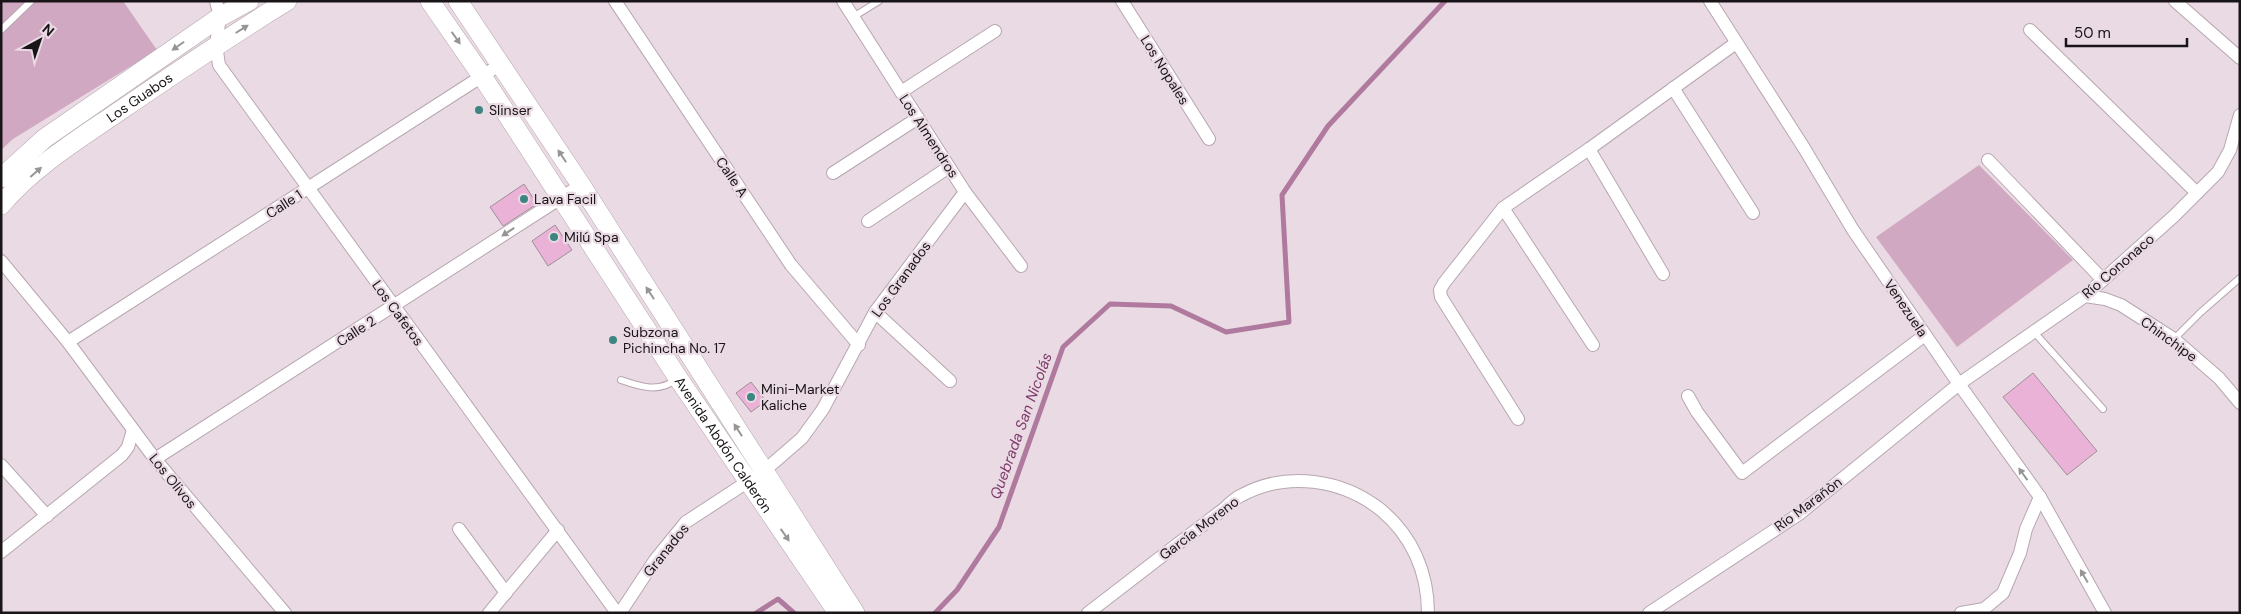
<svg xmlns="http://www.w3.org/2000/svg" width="2241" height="614" font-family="'DM Sans',sans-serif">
<rect width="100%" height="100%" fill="#eadae4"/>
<g fill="#d0a8c2">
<polygon points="1,1 123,1 157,50 13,139 1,150"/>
<polygon points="1979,165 2073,260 1957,347 1876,237"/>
</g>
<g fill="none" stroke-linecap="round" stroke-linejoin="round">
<g stroke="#af7a9d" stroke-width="5">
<polyline points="756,613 778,599 794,613"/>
<polyline points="935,613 957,590 999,527 1063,347 1110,304 1171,306 1226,332 1289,322 1282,195 1328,126 1445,1"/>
</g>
</g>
<g fill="#ebb2d7" stroke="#9e8f98">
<polygon points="524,184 537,204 503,226 490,207"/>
<polygon points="555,225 572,250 548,266 532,241"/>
<polygon points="2033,373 2097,451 2067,475 2003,397"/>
<polygon points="751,382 766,401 751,412 736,393"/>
</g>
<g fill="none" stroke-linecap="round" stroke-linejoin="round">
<g stroke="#b6a7b0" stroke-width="8">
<g id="lane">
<polyline points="853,17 879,1"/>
<polyline points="1,30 31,1"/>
<polyline points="2034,332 2103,409"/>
<polyline points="2174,339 2201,312 2240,278"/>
<path d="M621 380C641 387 659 393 677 379"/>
</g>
</g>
<g stroke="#b6a7b0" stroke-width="14">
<g id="street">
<polyline points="216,1 220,17 216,45 219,65 617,613"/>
<polyline points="615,1 791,265 859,345"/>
<polyline points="843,1 965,192 1021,266"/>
<polyline points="1122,1 1209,139"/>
<polyline points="1710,1 1804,148 1853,230 1959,384 2040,497 2105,613"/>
<polyline points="2175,1 2240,58"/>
<polyline points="2030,30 2197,193"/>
<polyline points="1673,88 1753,213"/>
<polyline points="901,92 995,31"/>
<polyline points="1589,149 1663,274"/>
<polyline points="1988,160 2103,280"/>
<polyline points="833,173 918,118"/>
<polyline points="1503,208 1593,345"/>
<polyline points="868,221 949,167"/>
<polyline points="1,261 68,342 155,459 285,613"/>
<polyline points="2085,296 2105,299 2121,305 2174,339 2219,378 2240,403"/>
<polyline points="875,312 950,381"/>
<polyline points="68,342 501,64"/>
<polyline points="1688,396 1697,412 1742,473 1925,335"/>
<polyline points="1518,419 1441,297 1440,290 1444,283 1503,208 1589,149 1736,43"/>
<polyline points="155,459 581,185"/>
<polyline points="1,465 47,516"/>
<polyline points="459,529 506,593"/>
<polyline points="1,552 122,455 128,447 133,430"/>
<polyline points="489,613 558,530"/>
<polyline points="620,613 655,560 686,522 764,471 802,438 823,409 875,312 965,192"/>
<path d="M1088 613C1118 590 1148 567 1179 543 1194 532 1209 520 1224 509 1229 504 1235 498 1242 495 1287 471 1342 479 1381 510 1412 536 1428 572 1428 613"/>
<polyline points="1649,613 1799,514 1959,384 2085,296 2174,216 2218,172 2230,150 2240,115"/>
<polyline points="1961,613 1984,609 2003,593 2020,553 2026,529 2040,497"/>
</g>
</g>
<g stroke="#b6a7b0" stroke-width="20">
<g id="secondary">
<path id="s1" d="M430 1 482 76 678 378 838 613"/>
<polyline points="458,1 581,185 855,613"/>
<polyline points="1,178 45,138 220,17 249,1"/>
<path id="s2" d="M1 205C34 166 79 139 121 110 175 73 230 36 287 1"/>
</g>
</g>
<use href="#lane" stroke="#fff" stroke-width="6"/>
<use href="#street" stroke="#fff" stroke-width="12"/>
<use href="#secondary" stroke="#fff" stroke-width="19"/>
</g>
<defs><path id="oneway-solid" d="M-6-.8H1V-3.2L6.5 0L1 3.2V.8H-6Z" transform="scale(1.25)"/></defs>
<g fill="#989597">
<use href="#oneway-solid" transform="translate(242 29) rotate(-32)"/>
<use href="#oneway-solid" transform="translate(456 38) rotate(55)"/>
<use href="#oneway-solid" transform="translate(178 46) rotate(145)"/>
<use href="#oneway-solid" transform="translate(562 156) rotate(-124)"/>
<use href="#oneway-solid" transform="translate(36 172) rotate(-41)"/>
<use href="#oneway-solid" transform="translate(508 232) rotate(147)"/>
<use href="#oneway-solid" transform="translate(650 293) rotate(-123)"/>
<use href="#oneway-solid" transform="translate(738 430) rotate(-123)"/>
<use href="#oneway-solid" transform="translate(2023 474) rotate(-126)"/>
<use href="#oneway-solid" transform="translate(785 535) rotate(55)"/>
<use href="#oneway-solid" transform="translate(2084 576) rotate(-120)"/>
</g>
<g fill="#3d8581" stroke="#eadae4" stroke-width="2">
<circle cx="479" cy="110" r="5"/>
<circle cx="524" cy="199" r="5"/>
<circle cx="554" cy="237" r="5"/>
<circle cx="613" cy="340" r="5"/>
<circle cx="751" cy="397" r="5"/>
</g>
<g text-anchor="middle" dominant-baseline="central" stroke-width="4.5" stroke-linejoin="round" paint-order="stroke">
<g font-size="14" fill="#191417" stroke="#eadae4">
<text transform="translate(1165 70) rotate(58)">Los Nopales</text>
<text stroke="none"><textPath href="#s2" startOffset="176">Los Guabos</textPath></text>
<text transform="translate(929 136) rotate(57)">Los Almendros</text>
<text transform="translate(732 177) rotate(56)">Calle A</text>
<text transform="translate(284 204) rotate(-33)">Calle 1</text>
<text transform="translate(2118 266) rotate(-41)">Río Cononaco</text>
<text transform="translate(901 279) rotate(-54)">Los Granados</text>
<text transform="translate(1906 308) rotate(56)">Venezuela</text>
<text transform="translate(398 313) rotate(54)">Los Cafetos</text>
<text transform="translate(356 331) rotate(-33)">Calle 2</text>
<text transform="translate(2169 339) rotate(36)">Chinchipe</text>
<text stroke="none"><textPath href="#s1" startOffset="532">Avenida Abdón Calderón</textPath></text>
<text transform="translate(173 481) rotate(51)">Los Olivos</text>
<text transform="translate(1808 504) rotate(-37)">Río Marañòn</text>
<text transform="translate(1199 528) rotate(-37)">García Moreno</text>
<text transform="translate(666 550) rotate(-51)">Granados</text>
</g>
<g font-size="14" fill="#191417" stroke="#eadae4" text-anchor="start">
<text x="489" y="110">Slinser</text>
<text x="534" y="199">Lava Facil</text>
<text x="564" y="237">Milú Spa</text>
<text x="623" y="332">Subzona<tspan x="623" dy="16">Pichincha No. 17</tspan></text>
<text x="761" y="389">Mini-Market<tspan x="761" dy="16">Kaliche</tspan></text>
</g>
<g font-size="15" font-style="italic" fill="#7f3c6b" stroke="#eadae4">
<text transform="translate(1021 426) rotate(-70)">Quebrada San Nicolás</text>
</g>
</g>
<rect width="2241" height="614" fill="none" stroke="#191417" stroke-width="5"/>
<g transform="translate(40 40) rotate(40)" stroke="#eadae4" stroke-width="4" paint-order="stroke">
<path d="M0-4L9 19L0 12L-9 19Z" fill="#191417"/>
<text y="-8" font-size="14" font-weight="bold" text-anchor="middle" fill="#191417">N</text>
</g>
<path d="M2066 38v8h121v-8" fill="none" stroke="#191417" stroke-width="2.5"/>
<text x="2074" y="38" font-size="15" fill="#191417" stroke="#eadae4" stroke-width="4" paint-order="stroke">50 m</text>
</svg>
